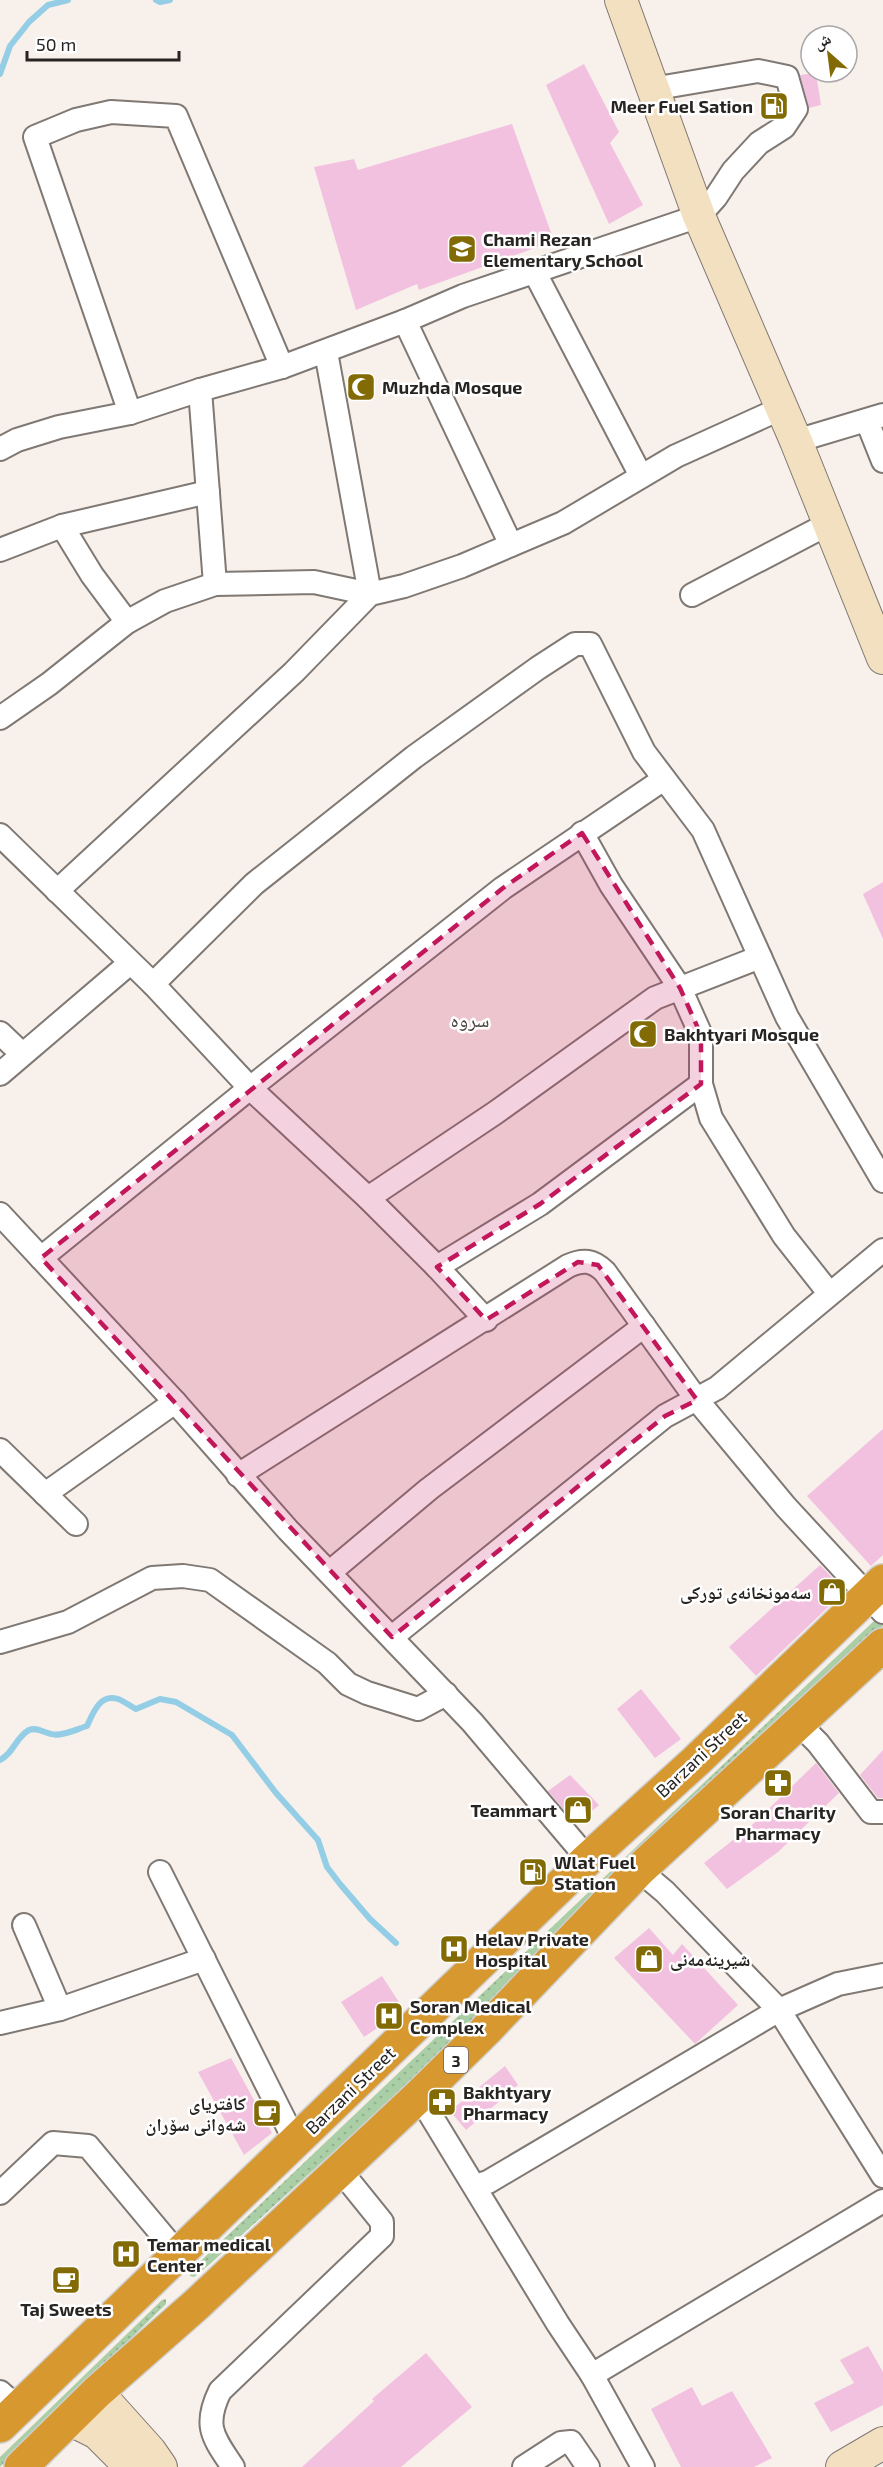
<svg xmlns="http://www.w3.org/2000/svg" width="883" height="2467" font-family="'Exo 2','Noto Naskh Arabic',sans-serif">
<defs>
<pattern id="grass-dots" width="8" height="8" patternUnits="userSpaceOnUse" patternTransform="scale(1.5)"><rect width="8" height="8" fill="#aacea6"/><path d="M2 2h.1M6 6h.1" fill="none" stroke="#92b18f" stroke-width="1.8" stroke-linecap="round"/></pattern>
</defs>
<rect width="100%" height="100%" fill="#f8f0eb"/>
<g fill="url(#grass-dots)">
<polygon points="882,1618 883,1626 729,1771 400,2091 210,2264 194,2277 190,2276 190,2271 875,1620"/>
<polygon points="166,2299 166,2304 0,2467 0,2457 162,2300"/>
</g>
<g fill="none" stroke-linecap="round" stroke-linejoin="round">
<g stroke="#93cee6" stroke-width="6">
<polyline points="156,0 160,2 170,0"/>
<polyline points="0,74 10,46 29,22 48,5 68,0"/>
<path d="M0 1760C13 1754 16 1737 29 1730 36 1727 43 1732 51 1734 61 1737 77 1729 87 1726 93 1713 100 1693 118 1699 124 1701 130 1706 136 1709L160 1699 176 1702 232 1735 276 1793 318 1840 327 1867 340 1884 370 1919 396 1943"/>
</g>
</g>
<g fill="#f3c1e0">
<polygon points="584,64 619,132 610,143 643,205 609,224 546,85"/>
<polygon points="816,73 821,105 809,108 800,75"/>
<polygon points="512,124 554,241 419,290 417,284 356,310 314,167 354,159 358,170"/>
<polygon points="883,882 883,939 863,894"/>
<polygon points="883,1429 883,1555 871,1566 807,1496"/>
<polygon points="820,1565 845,1591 756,1676 729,1647"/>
<polygon points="641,1689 681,1739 655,1758 617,1709"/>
<polygon points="883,1750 883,1798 878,1798 860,1775"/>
<polygon points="816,1763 839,1793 778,1852 727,1889 704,1863 752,1825"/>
<polygon points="570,1775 599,1805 576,1824 548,1791"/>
<polygon points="649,1928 673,1955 682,1944 738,2005 695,2044 614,1958"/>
<polygon points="382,1976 404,2010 364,2037 341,2002"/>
<polygon points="231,2058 272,2133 244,2155 198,2072"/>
<polygon points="505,2066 518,2085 466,2130 450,2111"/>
<polygon points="868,2346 883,2372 883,2405 831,2432 814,2403 854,2383 840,2360"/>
<polygon points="426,2353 472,2407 401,2467 302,2467 374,2401 372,2399"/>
<polygon points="692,2387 702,2406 732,2391 772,2458 754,2467 681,2467 651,2409"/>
</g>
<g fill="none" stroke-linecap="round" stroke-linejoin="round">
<g stroke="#7f7873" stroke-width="26">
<g id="street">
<polyline points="534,271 641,476"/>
<polyline points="405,321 511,545"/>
<polyline points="200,390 215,584"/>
<polyline points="130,413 35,137 76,120 111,112 176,116 282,367"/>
<polyline points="867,421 883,461"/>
<polyline points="796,441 883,415"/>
<polyline points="0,449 17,440 59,427 130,413 200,390 282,367 405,321 463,296 699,216 716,197 733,171 759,143 784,127 796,109 787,77 758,71 652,89"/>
<polyline points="62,526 92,575 127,622"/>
<polyline points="0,550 62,526 208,492"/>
<polyline points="692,595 830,523"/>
<polyline points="0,718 49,684 127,622 165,601 215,584 314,582 370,594 404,586 462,566 563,523 676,456 782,408"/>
<polyline points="582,833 611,885 680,988 701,1035 701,1084 711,1118 784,1236 829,1293"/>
<polyline points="0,835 153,984 250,1088 368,1198 437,1267 486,1320"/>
<polyline points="57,891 294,672 370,594 326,352"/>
<polyline points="153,984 254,884 414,757 538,668 575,644 590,644 644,752 703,830 787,1017 883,1181"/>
<polyline points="0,1033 22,1054"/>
<polyline points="0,1074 130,963"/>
<polyline points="368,1198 495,1113 655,998 760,957"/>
<polyline points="0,1214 175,1402 288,1530 472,1722 588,1859"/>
<polyline points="41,1258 250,1088 503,888 664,779"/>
<polyline points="437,1267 540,1204 701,1084"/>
<polyline points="0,1450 76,1524"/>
<path d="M238 1475 568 1266C583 1259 593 1260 605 1272L697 1400 786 1507 883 1612"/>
<polyline points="45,1494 175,1402"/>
<polyline points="330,1572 429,1489 644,1326"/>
<polyline points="392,1637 665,1416 717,1388 883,1250"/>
<polyline points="0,1642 68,1622 152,1578 183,1576 210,1580 327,1663 348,1684 367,1693 418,1709 446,1694"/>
<polyline points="798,1723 818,1743 871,1812 883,1812"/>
<polyline points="639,1870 665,1892 779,2010 883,2176"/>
<polyline points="160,1872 296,2143"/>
<polyline points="24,1925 60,2009"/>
<polyline points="0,2023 60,2009 204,1959"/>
<polyline points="419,2096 558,2324 592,2375 643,2467"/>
<polyline points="475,2186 488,2182 779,2010 838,1984 883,1975"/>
<polyline points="0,2193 53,2143 88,2146 179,2255"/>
<polyline points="592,2375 883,2201"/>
<polyline points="0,2392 18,2408"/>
<path d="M233 2467C213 2437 203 2426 220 2391L382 2236V2222L340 2170"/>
<polyline points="524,2467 561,2443 571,2442 588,2467"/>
</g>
</g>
<g stroke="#7f7873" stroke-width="34">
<g id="secondary">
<polyline points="621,0 699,216 796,441 883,658"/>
<polyline points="97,2392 150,2451 161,2467"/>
<polyline points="69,2419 97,2433 131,2467"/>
<polyline points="842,2467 883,2443"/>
</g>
</g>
<g stroke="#cfcfce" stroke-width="36">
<g id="highway">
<polyline points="0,2426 588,1859 696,1761 883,1581"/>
<polyline points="21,2467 97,2392 197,2304 419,2096 486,2030 639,1870 883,1645"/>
</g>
</g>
<use href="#street" stroke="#fff" stroke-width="22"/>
<use href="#secondary" stroke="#f3e0c1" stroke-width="32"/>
<use href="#highway" stroke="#d7982f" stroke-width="33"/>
</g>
<path fill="#c2185b" fill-opacity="0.2" stroke="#c2185b" stroke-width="4.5" stroke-dasharray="12 8" stroke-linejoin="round" d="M582 833 680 988 701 1035V1084L540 1204 437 1267 486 1320 578 1262 598 1265 697 1400 665 1416 392 1637 41 1258 503 888Z"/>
<defs>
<g id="fuel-square" transform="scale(1.5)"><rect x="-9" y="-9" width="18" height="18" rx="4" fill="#826b05" stroke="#fff"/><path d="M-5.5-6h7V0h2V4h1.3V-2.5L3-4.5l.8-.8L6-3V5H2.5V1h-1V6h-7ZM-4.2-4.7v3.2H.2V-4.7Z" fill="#fff"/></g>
<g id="school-square" transform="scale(1.5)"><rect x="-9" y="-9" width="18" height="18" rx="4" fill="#826b05" stroke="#fff"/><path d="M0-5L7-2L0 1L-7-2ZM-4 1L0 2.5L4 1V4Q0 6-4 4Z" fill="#fff"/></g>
<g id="mosque-square" transform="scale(1.5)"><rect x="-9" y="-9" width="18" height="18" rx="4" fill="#826b05" stroke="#fff"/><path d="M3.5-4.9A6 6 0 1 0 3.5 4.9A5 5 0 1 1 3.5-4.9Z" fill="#fff"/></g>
<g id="shop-square" transform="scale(1.5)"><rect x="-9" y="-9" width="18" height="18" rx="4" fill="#826b05" stroke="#fff"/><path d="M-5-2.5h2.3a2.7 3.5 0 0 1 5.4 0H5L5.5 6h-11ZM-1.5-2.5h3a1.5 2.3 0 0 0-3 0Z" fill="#fff"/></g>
<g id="pharmacy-square" transform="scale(1.5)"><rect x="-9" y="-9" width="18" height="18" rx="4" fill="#826b05" stroke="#fff"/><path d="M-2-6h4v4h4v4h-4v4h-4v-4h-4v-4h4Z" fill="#fff"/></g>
<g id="hospital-square" transform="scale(1.5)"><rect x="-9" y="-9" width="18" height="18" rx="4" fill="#826b05" stroke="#fff"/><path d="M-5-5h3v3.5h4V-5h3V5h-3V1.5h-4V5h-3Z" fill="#fff"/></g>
<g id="cafe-square" transform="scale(1.5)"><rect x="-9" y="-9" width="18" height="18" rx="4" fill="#826b05" stroke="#fff"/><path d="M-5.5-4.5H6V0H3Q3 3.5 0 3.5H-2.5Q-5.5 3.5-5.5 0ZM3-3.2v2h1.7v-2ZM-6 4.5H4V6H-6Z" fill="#fff"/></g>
</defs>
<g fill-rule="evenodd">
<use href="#fuel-square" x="774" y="106"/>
<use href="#school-square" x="462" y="249"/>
<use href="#mosque-square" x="361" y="387"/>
<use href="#mosque-square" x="643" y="1034"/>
<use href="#shop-square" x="832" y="1592"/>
<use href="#pharmacy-square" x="778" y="1783"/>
<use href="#shop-square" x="578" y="1810"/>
<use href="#fuel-square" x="533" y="1872"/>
<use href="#hospital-square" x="454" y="1949"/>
<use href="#shop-square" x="649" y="1959"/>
<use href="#hospital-square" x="389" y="2016"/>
<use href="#pharmacy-square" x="442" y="2102"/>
<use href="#cafe-square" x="267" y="2113"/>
<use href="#hospital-square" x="126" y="2254"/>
<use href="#cafe-square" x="66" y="2280"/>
</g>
<g text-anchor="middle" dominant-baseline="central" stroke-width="5" stroke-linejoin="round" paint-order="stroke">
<rect fill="#fff" stroke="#686664" stroke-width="1.5" x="444" y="2047" width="24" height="26" rx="4.5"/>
<g font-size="16" font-weight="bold" fill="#272422">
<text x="456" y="2060">3</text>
</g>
<g font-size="18" font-weight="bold" fill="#272422" stroke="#fff" text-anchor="start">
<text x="753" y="106" text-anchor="end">Meer Fuel Sation</text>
<text x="483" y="239">Chami Rezan<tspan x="483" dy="21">Elementary School</tspan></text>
<text x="382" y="387">Muzhda Mosque</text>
<text x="664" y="1034">Bakhtyari Mosque</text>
<text x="811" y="1592" text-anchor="end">سەمونخانەی تورکی</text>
<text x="557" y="1810" text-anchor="end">Teammart</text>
<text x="778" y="1812" text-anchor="middle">Soran Charity<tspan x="778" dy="21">Pharmacy</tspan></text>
<text x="554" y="1862">Wlat Fuel<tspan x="554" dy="21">Station</tspan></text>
<text x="475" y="1939">Helav Private<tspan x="475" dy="21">Hospital</tspan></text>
<text x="670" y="1959">شیرینەمەنی</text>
<text x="410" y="2006">Soran Medical<tspan x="410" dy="21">Complex</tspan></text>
<text x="463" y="2092">Bakhtyary<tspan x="463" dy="21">Pharmacy</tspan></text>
<text x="246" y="2103" text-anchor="end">کافتریای<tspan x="246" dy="21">شەوانی سۆران</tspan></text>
<text x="147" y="2244">Temar medical<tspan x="147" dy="21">Center</tspan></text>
<text x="66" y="2309" text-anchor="middle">Taj Sweets</text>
</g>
<g font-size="18" fill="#272422" stroke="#fff">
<text transform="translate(701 1754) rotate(-43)">Barzani Street</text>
<text transform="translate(350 2090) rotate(-44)">Barzani Street</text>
</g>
<g font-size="20" fill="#48423e" stroke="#fff">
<text x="470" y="1019">سروە</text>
</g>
</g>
<g transform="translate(829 54) rotate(332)"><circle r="28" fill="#ffffff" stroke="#a9a7a7" stroke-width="1.5"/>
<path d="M0-4.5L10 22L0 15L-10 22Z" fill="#826b05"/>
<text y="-9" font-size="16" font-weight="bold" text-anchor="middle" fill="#272422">ش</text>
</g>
<path d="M27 51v9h152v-9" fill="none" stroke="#272422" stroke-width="3"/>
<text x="36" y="51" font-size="18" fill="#272422" stroke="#ffffff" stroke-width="4.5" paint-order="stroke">50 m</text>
</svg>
